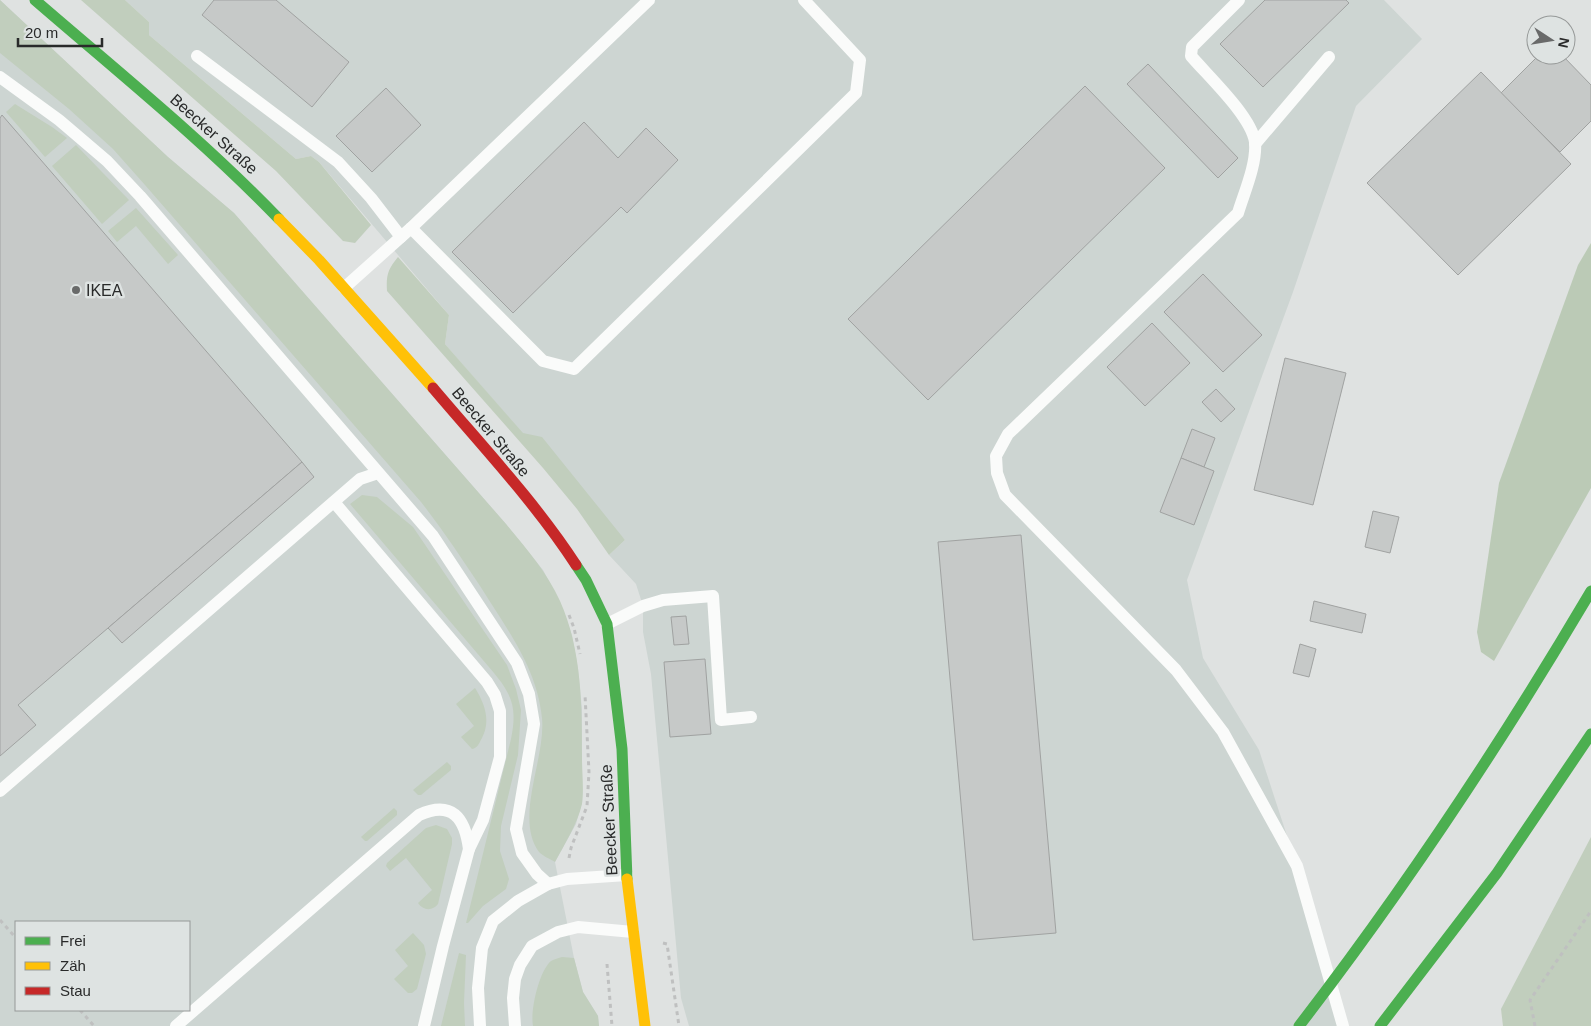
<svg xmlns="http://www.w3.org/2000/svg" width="1591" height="1026" font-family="Arial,sans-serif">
<rect width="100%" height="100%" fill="#dfe2e1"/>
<g fill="#cdd5d2" fill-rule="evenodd">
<path d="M0 0 168 157 234 213 506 524 543 570 560 602 572 635 578 669 582 709V802L576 824 555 862 574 958 583 992 598 1016 599 1026H0ZM16 922H189V1010H16Z"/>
<polygon points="125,0 1384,0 1422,39 1356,106 1293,292 1187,580 1203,658 1259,750 1349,1026 689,1026 681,998 654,707 651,674 643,632 643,606 636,584 609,555 625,540 523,434 445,344 449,315 319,162 311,156 296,159 149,35 149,22"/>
</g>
<g fill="#c1cebd">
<path d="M0 0 168 157 234 213 506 524C526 548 547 572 560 601 582 650 582 706 582 758 582 773 584 790 582 804 577 825 565 843 555 862 550 859 543 856 539 852 514 818 546 758 542 718 537 668 508 631 482 589 462 559 443 530 421 502L145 185 113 149 69 109 0 53Z"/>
<polygon points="81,0 125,0 149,22 149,35 296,159 311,156 319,162 371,225 355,243 343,241 276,171"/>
<polygon points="15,104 52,127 67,138 45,157 6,112"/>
<polygon points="76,145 129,200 102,224 52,166"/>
<polygon points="136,208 178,255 168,264 136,226 117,242 108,231"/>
<path d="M398 257 449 315 445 344 523 433 542 437 625 540 609 555 577 509 543 468 387 291C386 275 388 269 398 257Z"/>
<path d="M362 495 377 497 413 527 507 665 516 689 521 710 518 755 501 826 500 851 509 879 506 889 483 906 468 923H466L511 739C517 709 513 696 494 673L350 504Z"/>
<path d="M475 688C485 704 491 721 482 738 479 743 478 748 472 749L461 737 474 726 456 704Z"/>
<polygon points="447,762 451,766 451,770 421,795 418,795 413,790"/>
<polygon points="394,808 397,811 397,815 367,841 365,841 361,837"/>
<path d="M436 825 447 829 452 838V844L438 904C433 911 423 911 418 903L432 890 406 858 390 871 386 866 387 863 426 828Z"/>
<polygon points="1591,837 1591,1026 1503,1026 1501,1009"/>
<polygon points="413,933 424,945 426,954 417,989 412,993 408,993 394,979 408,966 395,950"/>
<polygon points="459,953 466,955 464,1003 465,1026 441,1026"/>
<path d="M562 957 574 958 583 992 598 1016 599 1026H533C530 1011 539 971 551 961 554 959 559 958 562 957Z"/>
</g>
<polygon fill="#bbcab6" points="1591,243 1591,488 1494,661 1481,652 1477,632 1499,483 1578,265"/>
<g fill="#c6c9c8" stroke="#a0a2a1">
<polygon points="214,0 276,0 349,62 312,107 202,15"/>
<polygon points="1265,0 1346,0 1349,3 1263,87 1220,44"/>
<polygon points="1539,55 1562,55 1591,85 1591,121 1560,152 1501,93"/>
<polygon points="1148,64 1238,158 1218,178 1127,84"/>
<polygon points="1481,72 1571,164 1458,275 1367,183"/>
<polygon points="1085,86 1165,168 928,400 848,319"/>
<polygon points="386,88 421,125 372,172 336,136"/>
<polygon points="2,115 302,462 18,705 36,725 0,756 0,118"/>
<polygon points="584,122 618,158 646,128 678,160 627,213 621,207 513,313 452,252"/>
<polygon points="1203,274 1262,335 1223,372 1164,312"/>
<polygon points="1152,323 1190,363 1145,406 1107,367"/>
<polygon points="1285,358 1346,373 1313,505 1254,490"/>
<polygon points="1216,389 1235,409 1221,422 1202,402"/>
<polygon points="1192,429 1215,438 1204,467 1181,458"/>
<polygon points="1181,458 1214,471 1194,525 1160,512"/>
<polygon points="302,462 314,477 122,643 108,628"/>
<polygon points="1373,511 1399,517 1390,553 1365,547"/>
<polygon points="1021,535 1056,933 973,940 938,542"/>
<polygon points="1314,601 1366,614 1362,633 1310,621"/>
<polygon points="686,616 689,644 674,645 671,617"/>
<polygon points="1300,644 1316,649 1309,677 1293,673"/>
<polygon points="705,659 711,734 670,737 664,662"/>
</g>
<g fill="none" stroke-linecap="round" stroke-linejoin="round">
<g stroke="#bfc0c0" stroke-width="3" stroke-dasharray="4 4" stroke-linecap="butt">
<polyline points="569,615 574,628 580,654"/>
<polyline points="569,858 571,848 587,806 589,772 585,695"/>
<polyline points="0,920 16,938"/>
<polyline points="663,943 667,944 679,1026"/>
<polyline points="607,964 612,1026"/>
<polyline points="80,1010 94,1026"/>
<polyline points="1535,1026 1530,1000 1591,911"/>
</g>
<g stroke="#fafbfa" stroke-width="12">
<path d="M1239 0 1192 47 1191 56C1209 77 1251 116 1255 142 1257 164 1244 193 1238 213L1008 434 996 456 997 473 1005 495 1176 670 1223 732 1297 866 1343 1026"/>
<polyline points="197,56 338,162 371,198 401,237"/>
<polyline points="0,77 59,120 107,161 140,196 433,536 517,663 529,694 534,724 516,829 522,853 537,874 548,884"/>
<polyline points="1255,144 1329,57"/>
<polyline points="411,228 543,361 574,369 856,93 860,60 804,0"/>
<polyline points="344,288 411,228 649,0"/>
<polyline points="334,502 487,682 495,695 500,711 500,757 483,820 469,849 443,946 424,1026"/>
<polyline points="607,624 643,606 663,600 713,596 721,720 751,717"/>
<polyline points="0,791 360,479 378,473"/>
<path d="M176 1026 419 815C452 800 465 818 469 849"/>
<polyline points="480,1026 478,988 482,948 493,921 518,901 548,884 567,879 627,875"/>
<polyline points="515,1026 513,998 515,979 520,965 532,946 558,932 578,927 633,932"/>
</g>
<g stroke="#4caf50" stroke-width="11">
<path d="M35 0C117 71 203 140 279 219"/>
<polyline points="576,565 586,580 607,624 622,749 627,879"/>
<path d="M1299 1026C1406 887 1502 742 1591 591"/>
<polyline points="1380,1026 1497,873 1591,734"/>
</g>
<g stroke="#ffc107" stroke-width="11">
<polyline points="279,219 319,260 433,388"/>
<polyline points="627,879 645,1026"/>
</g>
<path stroke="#c62828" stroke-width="11" d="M433 388C482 446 535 502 576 565"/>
</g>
<circle fill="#696a6a" stroke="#dee3e2" stroke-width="2" cx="76" cy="290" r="5"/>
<g text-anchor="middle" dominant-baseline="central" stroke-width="5" stroke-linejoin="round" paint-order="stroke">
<g font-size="16" fill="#292a2a" stroke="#dee3e2">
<text transform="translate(214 134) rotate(42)">Beecker Straße</text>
<text transform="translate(491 432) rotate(50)">Beecker Straße</text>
<text transform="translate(609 820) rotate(-93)">Beecker Straße</text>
</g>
<g font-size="16" fill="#292a2a" stroke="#dee3e2" text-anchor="start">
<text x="86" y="290">IKEA</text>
</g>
</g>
<rect x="15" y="921" width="175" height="90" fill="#dee3e2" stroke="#969998"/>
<rect x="25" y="937" width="25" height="8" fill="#4caf50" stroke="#969998"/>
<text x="60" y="946" font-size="15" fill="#292a2a">Frei</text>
<rect x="25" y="962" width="25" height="8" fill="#ffc107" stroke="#969998"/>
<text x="60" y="971" font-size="15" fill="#292a2a">Zäh</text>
<rect x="25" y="987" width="25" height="8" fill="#c62828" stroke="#969998"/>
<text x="60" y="996" font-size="15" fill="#292a2a">Stau</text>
<g transform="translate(1551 40) rotate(102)"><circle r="24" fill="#dee3e2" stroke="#969998"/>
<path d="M0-4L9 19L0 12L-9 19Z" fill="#696a6a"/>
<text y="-8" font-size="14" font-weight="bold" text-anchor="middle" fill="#292a2a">N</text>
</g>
<path d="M18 38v8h84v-8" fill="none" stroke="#292a2a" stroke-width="2.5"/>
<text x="25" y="38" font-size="15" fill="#292a2a" stroke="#dee3e2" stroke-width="4" paint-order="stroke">20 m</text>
</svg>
